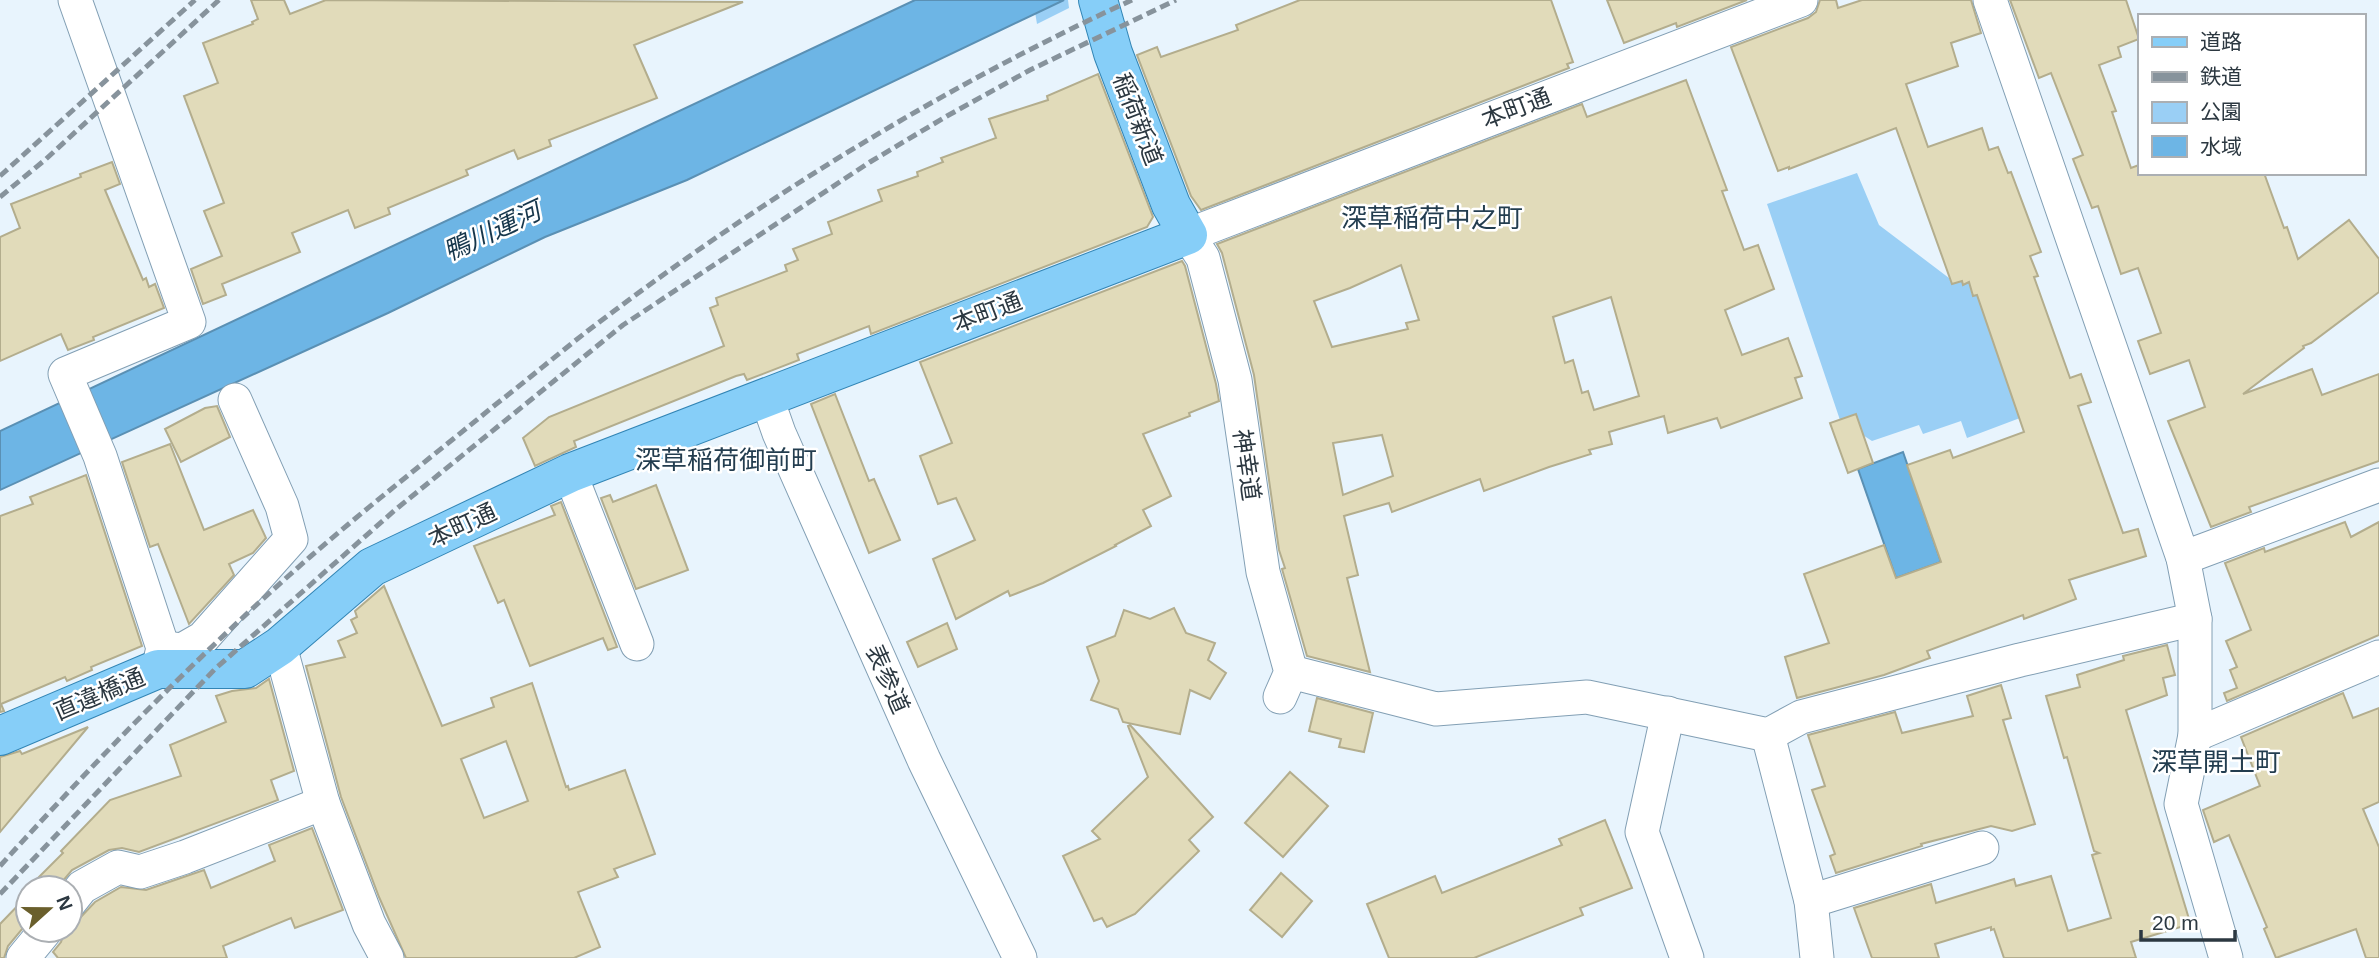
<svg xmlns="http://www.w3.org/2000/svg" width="2379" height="958" font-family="Helvetica,'Noto Sans JP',sans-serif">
<rect width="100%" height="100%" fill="#e8f4fd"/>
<g fill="#9acff5">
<polygon points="1033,0 1068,0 1069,8 1037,24"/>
<polygon points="1857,173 1879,225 1949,278 1952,284 1962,281 1963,284 1969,282 1972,295 1977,295 2020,418 1967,438 1961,421 1923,434 1919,425 1872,441 1840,420 1767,204"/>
</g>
<g fill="#6db5e5" stroke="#5a90b4" stroke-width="2">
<polygon points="915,0 1064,0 687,180 545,237 388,313 0,490 0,431"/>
<polygon points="1903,452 1941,562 1896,578 1858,469"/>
</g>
<g fill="#e1dbba" stroke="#b3ad8d" stroke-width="2" fill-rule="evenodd">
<polygon points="251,0 284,0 290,14 326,0 743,2 634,45 657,98 549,140 551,146 518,159 514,150 466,170 468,175 388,208 390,214 355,228 348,210 292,233 300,252 222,284 226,295 203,304 191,269 222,256 204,211 224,203 184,96 218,83 203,43 253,24 252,22 258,19"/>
<polygon points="1300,0 1551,0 1573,62 1567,64 1569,68 1201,210 1191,196 1137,55 1157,47 1161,57 1238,30 1236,25"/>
<polygon points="1607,0 1747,0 1677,27 1676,23 1624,43"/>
<polygon points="1820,0 1836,0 1838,8 1862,0 1971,0 1981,33 1951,43 1958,66 1906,84 1928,147 1982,128 1989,150 1998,147 2008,173 2011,172 2041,252 2030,256 2038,276 2034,277 2070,378 2081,374 2091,402 2078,406 2123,533 2138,529 2146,556 2069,580 2076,599 2024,619 2023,615 1927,651 1930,658 1884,675 1797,698 1785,657 1829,643 1804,574 1884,545 1896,578 1941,562 1907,465 1950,450 1953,458 2024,432 1977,295 1973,296 1969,282 1963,285 1962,281 1952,284 1896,128 1789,169 1789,167 1778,171 1731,47 1808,18 1816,12"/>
<polygon points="2010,0 2126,0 2139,39 2118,47 2121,57 2099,65 2116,111 2112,112 2131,168 2139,165 2139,173 2264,173 2284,228 2287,227 2298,259 2349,220 2379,259 2379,292 2311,343 2303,346 2304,348 2243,394 2312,369 2322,395 2379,374 2379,461 2249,507 2251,512 2211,527 2168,421 2205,407 2189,360 2150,374 2138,341 2161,333 2138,268 2121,274 2098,206 2092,208 2073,159 2083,155 2051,73 2039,78"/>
<polygon points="1098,74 1153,217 1147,227 871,334 869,326 797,354 799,360 747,380 744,374 736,376 574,441 576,447 535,466 523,438 549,417 724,346 710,308 718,305 716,298 787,271 785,265 798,260 793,249 832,234 828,222 882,201 878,190 918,176 917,172 943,162 941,158 996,138 989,119 1048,100 1047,96"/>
<path d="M1686 80 1727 190 1722 191 1744 250 1758 245 1774 289 1725 310 1742 355 1788 338 1802 376 1795 378 1802 398 1721 428 1717 418 1668 433 1664 416 1609 432 1612 444 1589 450 1591 454 1549 467 1484 491 1480 479 1392 512 1389 503 1344 516 1358 575 1347 578 1370 672 1307 656 1282 569 1285 568 1279 550 1254 375 1222 253 1217 244 1582 104 1587 117ZM1401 265 1419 320 1406 323 1408 329 1332 347 1314 301 1350 288ZM1611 297 1639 396 1594 410 1588 391 1582 393 1573 360 1565 363 1553 317ZM1382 435 1393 476 1343 495 1333 443Z"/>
<polygon points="112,162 120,184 105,190 143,280 146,278 149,287 155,284 164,308 93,337 94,340 68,350 61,334 0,361 0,237 20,228 11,204 81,177 80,174"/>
<polygon points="1182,261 1185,266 1216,384 1219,401 1189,413 1190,416 1143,434 1171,496 1143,510 1151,526 1115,545 1116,546 1043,583 1010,596 1008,591 956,619 933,559 975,540 956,498 938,504 920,456 952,443 920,362"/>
<polygon points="835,394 869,481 874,479 900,540 869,553 811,404"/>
<polygon points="217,406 230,437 181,462 165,429 205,408"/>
<polygon points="1856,414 1873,463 1848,473 1830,423"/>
<polygon points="170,444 204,530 253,510 266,538 253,553 229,564 234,575 189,624 158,544 150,547 122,462"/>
<polygon points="86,475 142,646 91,667 92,670 67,681 65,677 1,704 4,711 0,712 0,516 33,504 30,497"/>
<polygon points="656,485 688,570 636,589 601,498 610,495 613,502"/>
<polygon points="561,502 617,647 608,650 603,638 530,666 504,600 498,603 474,546 555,515 551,506"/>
<polygon points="2345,522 2351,537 2379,522 2379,635 2227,701 2224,693 2237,688 2230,670 2237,667 2226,641 2251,630 2225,563 2264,548 2265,552"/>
<path d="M384 586 442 726 494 707 491 698 532 683 566 787 568 786 569 790 625 770 655 854 614 869 618 877 578 892 600 947 574 958H406L379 897 341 797 306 666 345 657 338 641 357 633 351 620 357 617 355 611ZM506 741 528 801 484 818 461 759Z"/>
<polygon points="1174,608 1186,633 1215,643 1208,660 1226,673 1210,699 1190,690 1180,734 1123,722 1118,709 1091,700 1099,681 1087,647 1115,636 1124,610 1150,619"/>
<polygon points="947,623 957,649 918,667 907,642"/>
<polygon points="2167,645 2175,675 2163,678 2167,695 2126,710 2189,919 2182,922 2184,926 2131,942 2136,958 2004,958 1994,929 1991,930 1991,927 1935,944 1939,958 1872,958 1854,908 1931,884 1936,903 2014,879 2016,886 2051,876 2068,931 2111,918 2092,855 2099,853 2094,851 2067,757 2064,758 2046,696 2080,687 2077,675 2124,660 2123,656"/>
<polygon points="269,679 294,771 271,780 278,800 139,852 122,848 109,850 72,870 57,888 34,888 31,885 63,853 61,851 110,800 181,776 170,745 226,722 216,696 232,691 256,688"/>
<polygon points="2001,685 2011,718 2003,720 2035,824 2012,831 1991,826 1921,844 1922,846 1836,873 1830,856 1835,854 1812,790 1825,786 1808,735 1895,712 1902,733 1973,716 1967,696"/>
<polygon points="2343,693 2353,718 2379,708 2379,802 2363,809 2379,847 2379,958 2366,958 2356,929 2276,958 2264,929 2267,927 2229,835 2214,842 2203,810 2260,786 2241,737"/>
<polygon points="1317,698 1373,713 1364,752 1339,747 1341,739 1309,731"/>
<polygon points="1130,725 1213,817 1189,840 1199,851 1135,914 1107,927 1102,918 1094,921 1063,856 1100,839 1092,831 1148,777 1128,726"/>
<polygon points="88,727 0,832 0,757 20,751 22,754"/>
<polygon points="1290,772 1328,806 1283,857 1245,823"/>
<polygon points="1605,820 1632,888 1580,908 1583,915 1474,958 1389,958 1367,904 1435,876 1442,893 1562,845 1559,839"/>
<polygon points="312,828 343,910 295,928 291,918 223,946 227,958 58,958 53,952 61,942 65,930 70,930 70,921 78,920 95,902 121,887 146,890 204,870 211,888 275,861 269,845"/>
<polygon points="1281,873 1312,901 1282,937 1250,910"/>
<polygon points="28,895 28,922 8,946 4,958 0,958 0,924"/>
</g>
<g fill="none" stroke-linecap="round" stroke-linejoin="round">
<g stroke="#829fb4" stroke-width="35">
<g id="minor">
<polyline points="75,0 189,322 65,374 100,456 163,648 158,669"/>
<polyline points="1990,0 2183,558 2195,619 2195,735 2181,804 2226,958"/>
<polyline points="766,396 779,433 924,760 1020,958"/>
<polyline points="570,473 637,644"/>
<polyline points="2183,558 2379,485"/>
<polyline points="280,646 323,803 369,924 387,958"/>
<polyline points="163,648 182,650 203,638 291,539 282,506 235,400"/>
<polyline points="1291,672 1436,709 1587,697 1768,735 1801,717 2020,660 2195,619"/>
<polyline points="1280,697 1291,672 1263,572 1235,380 1203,258 1188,235 1801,0"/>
<polyline points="1668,713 1642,832 1687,958"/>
<polyline points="1768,735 1811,901 1817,958"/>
<polyline points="2195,735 2379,657"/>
<polyline points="1811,901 1982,848"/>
<polyline points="70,902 82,887 118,867 140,872 185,857 323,803"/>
<polyline points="23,958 46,930"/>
</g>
</g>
<g stroke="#3285b5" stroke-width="40">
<polyline id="major" points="0,736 158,669 245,669 280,646 372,567 570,473 1188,235 1171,205 1113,53 1098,0"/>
</g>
<use href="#minor" stroke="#fff" stroke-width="33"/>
<use href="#major" stroke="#86cef8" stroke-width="38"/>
<g stroke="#87939c" stroke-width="5" stroke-dasharray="10 5" stroke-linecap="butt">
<polyline points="0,176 195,0"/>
<polyline points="0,197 46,159 219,0"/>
<path d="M0 866C98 758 201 652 311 556 371 504 434 455 495 405 535 374 573 341 614 311 774 191 951 83 1132 0"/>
<polyline points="0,894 215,669 395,510 623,325 870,162 947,116 1030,70 1176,0"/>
</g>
</g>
<g text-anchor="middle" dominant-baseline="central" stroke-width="5" stroke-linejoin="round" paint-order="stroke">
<g font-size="24" fill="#2c3841" stroke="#fff">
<text transform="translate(1516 108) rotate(-21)">本町通</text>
<text transform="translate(1138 119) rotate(69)">稲荷新道</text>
<text transform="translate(987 312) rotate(-21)">本町通</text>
<text transform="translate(1247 465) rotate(82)">神幸道</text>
<text transform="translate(462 525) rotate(-25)">本町通</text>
<text transform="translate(888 679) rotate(66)">表参道</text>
<text transform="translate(99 694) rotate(-23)">直違橋通</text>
</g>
<g font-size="26" fill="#233d4f" stroke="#fff">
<text x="1432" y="218">深草稲荷中之町</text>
<text x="726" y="460">深草稲荷御前町</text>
<text x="2216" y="762">深草開土町</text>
</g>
<g font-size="26" font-style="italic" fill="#16364b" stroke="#fff">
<text transform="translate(492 231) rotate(-25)">鴨川運河</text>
</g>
</g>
<rect x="2138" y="14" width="228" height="161" fill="#ffffff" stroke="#abafb3" stroke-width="2"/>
<rect x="2152" y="37" width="35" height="10" fill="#86cef8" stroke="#abafb3" stroke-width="2"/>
<text x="2200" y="49" font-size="21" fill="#2c3841">道路</text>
<rect x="2152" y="72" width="35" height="10" fill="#87939c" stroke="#abafb3" stroke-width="2"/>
<text x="2200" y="84" font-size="21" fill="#2c3841">鉄道</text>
<rect x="2152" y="102" width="35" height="21" fill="#9acff5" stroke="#abafb3" stroke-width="2"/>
<text x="2200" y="119" font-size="21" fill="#2c3841">公園</text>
<rect x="2152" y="136" width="35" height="21" fill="#6db5e5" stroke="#abafb3" stroke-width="2"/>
<text x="2200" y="154" font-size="21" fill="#2c3841">水域</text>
<g transform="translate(49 909) rotate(69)"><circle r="33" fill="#ffffff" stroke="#abafb3" stroke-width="2"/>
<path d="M0-5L12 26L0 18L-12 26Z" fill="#6a5f2c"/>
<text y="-10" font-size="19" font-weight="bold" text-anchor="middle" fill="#2c3841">N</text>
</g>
<path d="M2141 930v10h94v-10" fill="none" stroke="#2c3841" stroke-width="3.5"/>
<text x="2152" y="930" font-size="21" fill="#2c3841" stroke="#ffffff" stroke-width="5" paint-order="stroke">20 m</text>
</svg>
